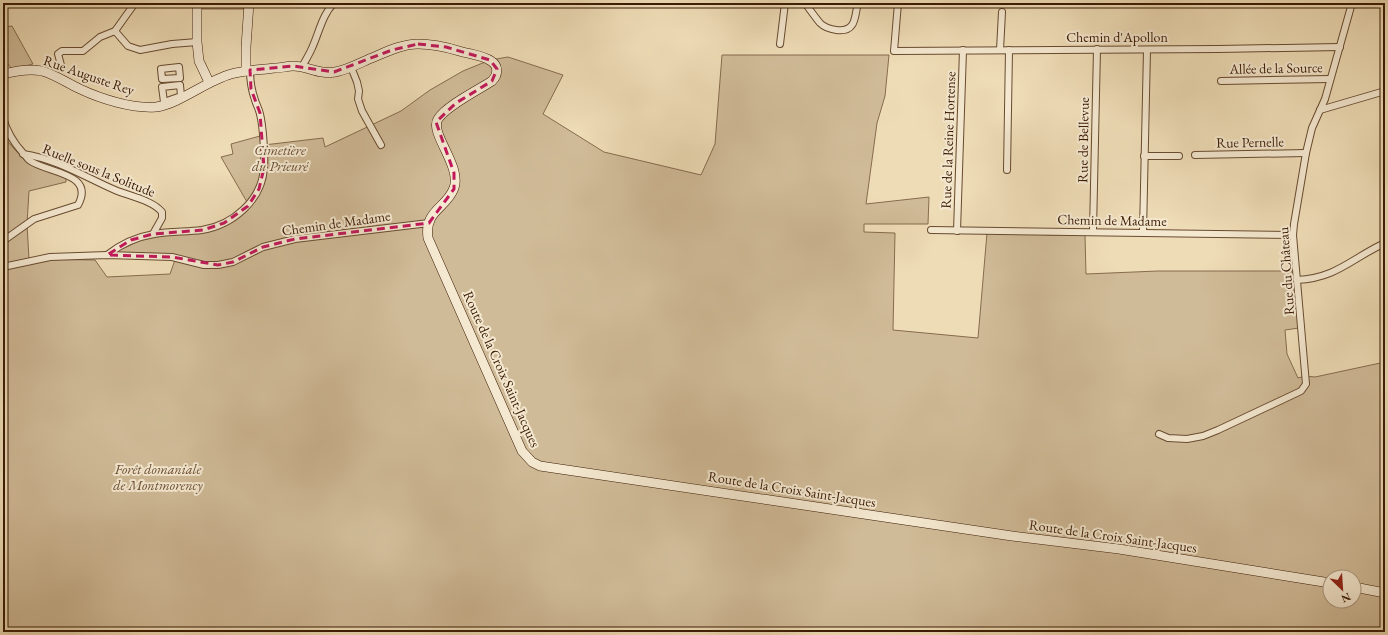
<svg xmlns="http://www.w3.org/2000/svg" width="1388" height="635" font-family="'EB Garamond',serif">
<rect width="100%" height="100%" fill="#eedcb6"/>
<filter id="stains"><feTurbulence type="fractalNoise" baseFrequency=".005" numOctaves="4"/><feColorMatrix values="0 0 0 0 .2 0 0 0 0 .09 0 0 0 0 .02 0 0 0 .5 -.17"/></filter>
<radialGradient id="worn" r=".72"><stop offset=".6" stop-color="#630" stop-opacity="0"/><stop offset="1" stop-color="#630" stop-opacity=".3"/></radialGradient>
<g fill="#d0bb98" stroke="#866b4e" fill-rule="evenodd">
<polygon points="201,3 244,3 244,9 202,9"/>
<polygon points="12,26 33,64 12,69 3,58 3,27"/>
<path d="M722 55H889L885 96 877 123 866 204 929 197 928 224H864V232L895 233 893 330 978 338 987 233H1030L1048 235 1085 234 1086 274 1158 271H1292L1299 328 1285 330 1287 354 1298 378 1305 376 1315 377 1385 362V632H3V130L7 141 21 156 66 169V182L29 191 27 224 29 259 95 260 107 277 170 274 176 257 107 255 131 240 170 232 224 223 243 210 261 186 264 145 323 138 325 147 401 111 430 90 463 71 490 60 508 57 563 75 543 114 604 152 701 175 715 144ZM1330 577H1354V601H1330Z"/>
<polygon points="260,136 262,165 261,180 247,202 221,157 233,154 231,144"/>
</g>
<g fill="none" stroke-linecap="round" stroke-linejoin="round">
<g stroke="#684b30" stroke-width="8">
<g id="street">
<path d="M805 3C810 10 815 17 820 23 827 30 846 34 852 25 856 20 856 9 858 3"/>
<polyline points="898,3 894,51 1218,49 1340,47"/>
<polyline points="115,31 128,46 140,50 172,44 197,42"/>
<polyline points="780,44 785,3"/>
<polyline points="1000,50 1002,12"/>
<polyline points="61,65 58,54 62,51 83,51 100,37 115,31 135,3"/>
<polygon points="179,67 180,78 162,79 161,69"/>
<path d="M302 67C305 61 309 55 312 48 319 33 322 15 334 3"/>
<polyline points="351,67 357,82 359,91 358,99 362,111 381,145"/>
<polyline points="1221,81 1330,79"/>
<polygon points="180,85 181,96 164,102 162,87"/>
<polyline points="1320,110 1385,91"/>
<path d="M3 118C7 132 13 142 23 153 25 155 27 158 29 160 45 173 96 172 78 205L34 219 3 241"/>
<path d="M23 154C57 159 85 177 115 190 129 196 152 200 162 212V218L153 234"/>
<polyline points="1195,155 1306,153"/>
<polyline points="1144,156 1179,156"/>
<polyline points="1007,170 1009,50"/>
<polyline points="931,230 1293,235"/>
<polyline points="957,231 963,50"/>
<polyline points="1093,231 1097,49"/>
<polyline points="1143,232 1147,50"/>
<path d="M107 255C121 244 136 237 154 234 170 231 186 232 202 230 233 225 262 200 264 168 265 155 263 126 260 114 259 109 256 104 255 100 251 89 250 81 250 70"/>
<polyline points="3,267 50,257 107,255 172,257 204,265 218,265 233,262 263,247 295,239 429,223"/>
<path d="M1297 280C1337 278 1352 258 1385 243"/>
<polyline points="1159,434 1168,438 1187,439 1203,436 1218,430 1301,391 1306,384 1293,235 1294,224 1306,153 1312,128 1325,99 1352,3"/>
</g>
</g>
<g stroke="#3b1b04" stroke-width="10">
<g id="secondary">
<polyline points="197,3 197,42 199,61 209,82"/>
<polyline points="246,71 246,47 249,3"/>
<path d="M3 74C15 71 29 68 42 71 56 75 67 83 80 89 101 99 133 109 156 107 179 104 206 81 231 74 245 70 260 70 275 68 281 68 288 66 293 66 308 66 319 75 335 72 347 70 358 64 369 59 384 53 401 44 418 44 431 44 446 47 459 51 469 54 482 55 491 61 499 66 498 75 492 81 478 90 446 106 438 119 429 133 462 166 454 188 447 208 424 210 428 238L522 451 532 462 540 466 1012 536 1119 549 1330 583"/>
<polyline points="1354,587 1385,593"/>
</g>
</g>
<use href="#street" stroke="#f4e8d0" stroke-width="6"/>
<use href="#secondary" stroke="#f4e8d0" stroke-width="9"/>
</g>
<path fill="none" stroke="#c2185b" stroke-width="3" stroke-dasharray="8 5" stroke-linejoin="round" d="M418 44 446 47 490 60 497 69 492 81 456 103 436 122 454 173V189L429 223 295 239 263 247 233 262 218 265 172 257 107 255 131 240 153 234 203 230 224 223 248 206 259 189 264 168 260 113 251 89 250 70 293 66 334 72 392 50Z"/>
<g text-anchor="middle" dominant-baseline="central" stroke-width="4" stroke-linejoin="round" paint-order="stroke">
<g font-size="14" fill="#3b1b04" stroke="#f4e8d0">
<text x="1117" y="37">Chemin d'Apollon</text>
<text transform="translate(1276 68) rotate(-1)">Allée de la Source</text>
<text transform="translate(89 75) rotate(19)">Rue Auguste Rey</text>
<text transform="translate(948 140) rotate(-88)">Rue de la Reine Hortense</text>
<text transform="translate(1083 140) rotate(-89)">Rue de Bellevue</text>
<text transform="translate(1250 142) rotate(-1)">Rue Pernelle</text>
<text transform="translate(99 170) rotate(22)">Ruelle sous la Solitude</text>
<text transform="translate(1112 220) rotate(1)">Chemin de Madame</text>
<text transform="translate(336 223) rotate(-8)">Chemin de Madame</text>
<text transform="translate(1286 271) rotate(-94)">Rue du Château</text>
<text transform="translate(502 369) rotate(66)">Route de la Croix Saint-Jacques</text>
<text transform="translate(792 489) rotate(9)">Route de la Croix Saint-Jacques</text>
<text transform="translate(1113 536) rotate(8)">Route de la Croix Saint-Jacques</text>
</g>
<g font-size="14" font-style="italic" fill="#684b30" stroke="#f4e8d0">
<text x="280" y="150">Cimetière<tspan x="280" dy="16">du Prieuré</tspan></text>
<text x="158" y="469">Forêt domaniale<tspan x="158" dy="16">de Montmorency</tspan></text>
</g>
</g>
<rect width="1388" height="635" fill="none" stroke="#eedcb6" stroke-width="16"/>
<rect x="4" y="4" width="1380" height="627" fill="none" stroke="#3b1b04" stroke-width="2"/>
<rect x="8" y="8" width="1372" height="619" fill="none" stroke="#3b1b04"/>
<g transform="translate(1342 589) rotate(155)"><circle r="19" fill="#f4e8d0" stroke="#aa967e"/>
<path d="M0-3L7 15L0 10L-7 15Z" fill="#8f2418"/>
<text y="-6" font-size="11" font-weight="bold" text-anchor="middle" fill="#3b1b04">N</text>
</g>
<rect width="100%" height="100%" filter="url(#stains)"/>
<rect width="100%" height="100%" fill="url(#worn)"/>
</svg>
